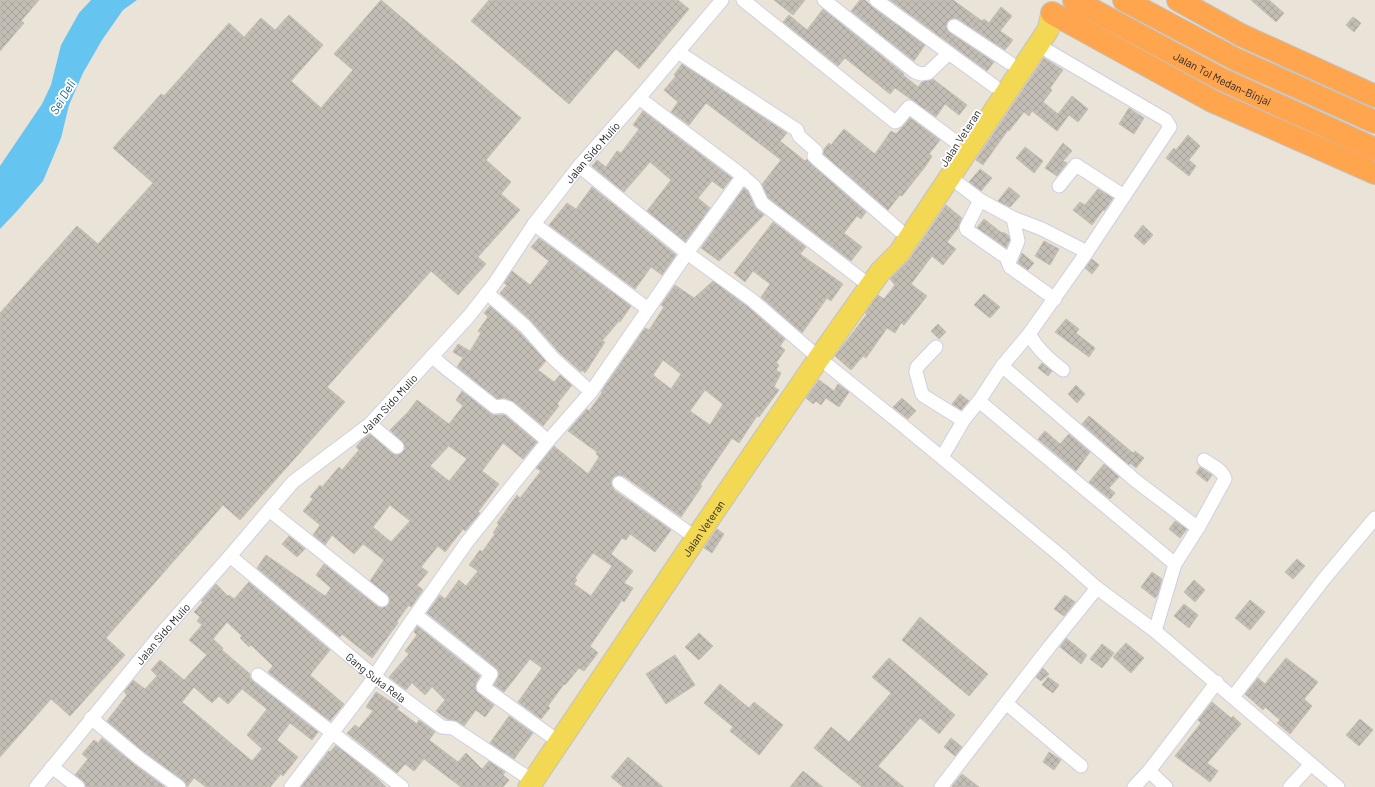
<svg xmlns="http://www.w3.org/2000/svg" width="1375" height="787" font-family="Barlow,sans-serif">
<defs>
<pattern id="building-cross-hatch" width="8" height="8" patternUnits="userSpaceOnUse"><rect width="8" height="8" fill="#c2bdb5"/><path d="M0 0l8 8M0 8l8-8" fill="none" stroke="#a7a29c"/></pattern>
</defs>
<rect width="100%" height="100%" fill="#eae3d8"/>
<polygon fill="#66c4f1" points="91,0 137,0 123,10 102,40 83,73 69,105 61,138 43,181 17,211 0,229 0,166 42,104 51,85 61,45 79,13"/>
<g fill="url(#building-cross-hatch)" stroke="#c5bfb2" fill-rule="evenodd">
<polygon points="0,0 39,0 21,21 24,23 0,51"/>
<polygon points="381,0 521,118 486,160 511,182 501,194 520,210 478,257 486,264 458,295 431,271 327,387 345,402 240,520 223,505 106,638 125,655 70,716 51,699 0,757 0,313 77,226 98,244 153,183 113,148 161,94 164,96 229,23 244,37 261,18 275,30 289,15 323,45 291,81 321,108 353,70 334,54"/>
<polygon points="489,0 678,0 689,9 639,69 616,49 569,104 471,21"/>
<polygon points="774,0 805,0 793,15"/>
<polygon points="860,0 865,0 871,6 925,45 914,61 851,11"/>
<polygon points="890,0 953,0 982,21 984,19 989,23 1001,7 1012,16 1000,31 1013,40 1005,50 958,19 954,18 948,21 946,26 949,32 994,62 987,71"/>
<polygon points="1251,0 1269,0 1284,13 1276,22"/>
<polygon points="823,9 904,74 903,75 918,87 922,82 933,79 967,105 959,115 945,104 936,117 895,88 890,94 845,58 838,66 783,22 789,15 807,30"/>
<polygon points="1353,17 1361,23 1354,32 1346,25"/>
<polygon points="1044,58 1063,70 1050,88 1052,90 1043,102 1058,114 1072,96 1088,109 1078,122 1069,115 1057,131 1032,111 1029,116 1024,112 1009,131 1008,130 983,165 976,160"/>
<polygon points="682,64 787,133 780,141 805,161 807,159 811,164 866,212 861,219 857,216 844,233 862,247 851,261 768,198 762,184 781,160 772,153 706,103 689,125 671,112 678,102 664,90 676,76 674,75"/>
<polygon points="1129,108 1144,118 1134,134 1119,124"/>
<polygon points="643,111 732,178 723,189 712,181 698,198 710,208 685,242 647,211 671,180 650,162 624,192 592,166 597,160 606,167 617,151 621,153 639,129 633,125"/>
<polygon points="910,118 940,140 929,154 932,156 925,167 902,196 900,195 888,210 823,154 824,149 829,143 831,145 844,129 875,154 891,131 896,134"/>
<polygon points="1188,135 1200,146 1189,160 1196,166 1189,176 1166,158 1174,148 1176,150"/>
<polygon points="1063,143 1072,151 1063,161 1067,163 1057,176 1045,168"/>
<polygon points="1025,147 1043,161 1034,173 1016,158"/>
<polygon points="980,169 992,178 981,191 969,182"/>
<polygon points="592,187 676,255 662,275 651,267 635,289 549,225 567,203 576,209"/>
<polygon points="1009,187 1020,196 1010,207 998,201"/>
<polygon points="744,188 748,191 755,207 764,215 719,261 701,248"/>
<polygon points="1098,189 1113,198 1104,211 1103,210 1092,225 1073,210 1080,202 1085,205"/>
<polygon points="946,205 962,218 958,228 947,242 956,249 943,265 932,256 911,284 927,296 904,325 901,323 895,333 887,328 866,358 863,356 851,370 835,356 867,314 865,313 878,295 884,299 895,285 890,279 909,260"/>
<polygon points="984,219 1002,233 1003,232 1009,236 1010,240 1006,248 977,228"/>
<polygon points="773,222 806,247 800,254 843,284 831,301 827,298 802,333 761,297 770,284 753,271 745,282 734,273"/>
<polygon points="1143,225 1153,235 1144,245 1134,236"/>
<polygon points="539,238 631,306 620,322 619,321 602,341 605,342 585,373 582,370 581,372 560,353 530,320 500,293 507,285 504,283 512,271 530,285 549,261 531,247"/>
<polygon points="1044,241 1059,249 1050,265 1035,256"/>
<polygon points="1022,253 1034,263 1028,270 1018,263"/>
<polygon points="1092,259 1099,265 1092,274 1085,268"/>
<path d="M713 281 747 306 785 339 780 346 785 350 776 363 779 365 776 370 781 373 774 387 779 390 759 417 757 416 739 443 732 438 700 485 702 486 681 517 624 476 619 475 613 478 611 483 614 490 671 530 655 552 630 534 626 540 622 538 611 554 633 571 624 583 633 588 624 602 622 600 590 646 598 653 584 671 579 668 565 685 564 684 548 706 550 708 541 719 518 702 542 668 530 659 504 692 494 685 499 675 498 671 496 668 427 613 440 595 445 599 459 580 466 586 478 571 469 565 480 550 482 552 495 534 493 533 499 524 497 523 517 495 520 498 541 471 536 468 554 446 588 474 599 457 596 454 597 452 568 431 587 409 589 411 602 393 601 392 645 328 649 330 664 307 661 305 675 285 694 298ZM663 360 681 374 671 389 653 375ZM705 390 723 404 710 425 690 411ZM593 553 612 566 591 596 574 584 577 580 575 578Z"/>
<polygon points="984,294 1000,307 990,318 974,305"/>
<polygon points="490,306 519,332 546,361 538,370 554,382 560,375 572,385 557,404 559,406 543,426 514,402 505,398 497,399 457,367 463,358 453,352 458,344 470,351 481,333 478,331 488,317 484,313"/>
<polygon points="1066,319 1079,329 1076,333 1095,348 1089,357 1055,332"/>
<polygon points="938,324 946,332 939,339 931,331"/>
<polygon points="1042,363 1052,371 1048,376 1038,368"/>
<polygon points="819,380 834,391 838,384 849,392 839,407 826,398 821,405 816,401 813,404 806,398"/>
<polygon points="1076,385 1085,394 1077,403 1068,394"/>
<path d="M462 391 490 413 493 415H505L537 442 523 459 503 443 482 471 499 484 478 512 480 513 465 531 463 529 445 552 438 546 421 567 428 572 417 585 423 590 411 607 409 605 397 621 398 623 372 658 342 634 340 637 257 568 266 555 325 596 331 588 316 575 324 564 377 606 381 608 388 605 390 601 389 597 370 581 384 560 363 544 354 554 332 535 325 545 313 535 320 525 303 511 313 499 310 497 320 485 322 487 339 467 342 470 359 450 356 447 361 441 370 434 392 453 396 455 400 454 405 449 404 444 390 430 408 412 417 400 449 424 463 406 456 400ZM449 446 467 459 449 481 430 466ZM390 505 410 521 391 542 373 527Z"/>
<polygon points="960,394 969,401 961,410 952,404"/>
<polygon points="902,398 916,411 908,419 893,407"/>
<polygon points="1089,416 1133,453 1135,451 1144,458 1136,468 1130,463 1129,465 1082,424"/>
<polygon points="1045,431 1060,444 1069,434 1090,452 1076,471 1038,439"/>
<polygon points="1104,464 1119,477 1109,488 1115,493 1110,499 1089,482"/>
<polygon points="1200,467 1212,475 1207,482 1196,473"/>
<polygon points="1175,521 1187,529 1180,538 1169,529"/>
<polygon points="717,529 724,534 712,553 704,548"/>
<polygon points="289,536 305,549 297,557 282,544"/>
<polygon points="1297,559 1305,566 1293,579 1285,572"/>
<polygon points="1152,572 1162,579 1158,594 1155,598 1141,587"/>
<polygon points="1194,580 1205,590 1195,602 1184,592"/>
<path d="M249 582 330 650 310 675 344 704 330 721 268 672 273 666 251 645 249 647 240 638 242 636 227 622 213 639 223 648 222 650 250 674V678L253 681 318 732 312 740 290 723 277 740 298 757 283 776 281 774 270 787H206L194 778 187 787 184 781 144 752 107 721 127 695 124 692 133 680 145 689 157 676 151 670 160 660 184 680 207 655 189 640 202 625 197 621 200 617 194 612 203 602 201 601 216 584 228 596 229 595 234 599ZM194 687 212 703 219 696 228 704 242 689 267 709 247 735 262 749 252 761 182 702Z"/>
<polygon points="1065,595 1075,602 1064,616 1054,609"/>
<polygon points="1250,600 1265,612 1250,630 1235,618"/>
<polygon points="1184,604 1198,615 1189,628 1174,616"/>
<polygon points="920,617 988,674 969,696 902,640"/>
<polygon points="417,626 480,676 476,683 476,690 478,693 494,705 485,717 476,710 464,726 457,721 447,719 436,711 445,700 432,687 425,695 412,683 406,690 389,677 409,654 405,651 417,635 414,632"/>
<polygon points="699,633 713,646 699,660 685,647"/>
<polygon points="1066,638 1087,655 1081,664 1060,647"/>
<polygon points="1126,643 1144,658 1131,673 1113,657"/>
<polygon points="1102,644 1114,653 1102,668 1090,659"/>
<polygon points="675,655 695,685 666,704 646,674"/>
<polygon points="889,658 955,715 939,734 920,718 878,766 904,787 862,787 814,748 831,727 849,742 891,693 872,677"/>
<polygon points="1286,658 1318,682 1304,699 1312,706 1290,734 1277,723 1280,720 1265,707 1263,710 1245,694 1258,678 1265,684"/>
<polygon points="1043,668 1049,674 1041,681 1036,677"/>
<polygon points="1048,677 1059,685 1053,693 1042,685"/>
<polygon points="720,684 749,708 754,702 783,725 759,755 730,731 733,727 704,703"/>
<polygon points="376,692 399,707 397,709 417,724 419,720 435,732 429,740 458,762 466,753 482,769 489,761 505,772 503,775 509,780 503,787 461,787 424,759 414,771 405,764 397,773 347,733 355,725 359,728 373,711 366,707"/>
<polygon points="1212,702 1231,718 1233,716 1241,724 1207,763 1218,771 1210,782 1175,756 1201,723 1198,720"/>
<polygon points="509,716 533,733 514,759 490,743"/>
<polygon points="1360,719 1373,730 1359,746 1346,735"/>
<polygon points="102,738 134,764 165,787 86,787 83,781 75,775 88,759 82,754 94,740 98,743"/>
<polygon points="951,738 962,747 955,756 944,747"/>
<polygon points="336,745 373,774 386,787 301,787 329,751 330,752"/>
<polygon points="1049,752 1061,760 1054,770 1043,762"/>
<polygon points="628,757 663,787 623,787 611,777"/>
<polygon points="803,771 823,787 790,787"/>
<polygon points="962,774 979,787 954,787 952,786"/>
</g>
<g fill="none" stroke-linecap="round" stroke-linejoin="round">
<g stroke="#cdd0e1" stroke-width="15">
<g id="minor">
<polyline points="743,0 895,122 897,121 909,107 956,142"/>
<polyline points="824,0 915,72 921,74 928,73 949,53"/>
<polyline points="876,0 994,86"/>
<polyline points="954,26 1010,63"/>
<path d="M1038 45 1166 120 1170 127 1087 252 1029 334C1038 350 1049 359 1063 370"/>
<polyline points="678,52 797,130 799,136 816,151 814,156 816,158 899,230"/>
<polyline points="639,98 735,170 754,186 762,203 870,286"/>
<polyline points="579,166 687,253 752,300 819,358 901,424 1062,557 1097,588 1155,631 1338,787"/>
<polyline points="950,177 980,200 1013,218 1042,229 1087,252"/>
<polyline points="1059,186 1076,165 1124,196"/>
<polyline points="980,200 966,228 967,230 1010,260 1008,262 1010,267 1055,299"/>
<polyline points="534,224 648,309"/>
<polyline points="1010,260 1018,241 1013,218"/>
<polyline points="487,293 525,326 554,359 591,392"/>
<polyline points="936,347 917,367 916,372 922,394 924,396 961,419 965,418 979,401 1002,366 1136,481 1198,528"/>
<polyline points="432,356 443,366 495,407 503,406 509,408 548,441"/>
<polyline points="1002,366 1029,334"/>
<polyline points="979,401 1175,564"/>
<polyline points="370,424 397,447"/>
<polyline points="942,457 965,418"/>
<polyline points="619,483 696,538"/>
<polyline points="269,510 382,600"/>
<path id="s1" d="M230 556 375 677 442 727 453 728 533 781"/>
<polyline points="416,615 491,674 483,687 559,742"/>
<path d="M1155 631 1175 564 1198 528 1225 479C1223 470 1211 465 1204 460"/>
<polyline points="258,675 402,787"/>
<polyline points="1233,697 1324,579 1375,518"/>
<polyline points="1006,703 1081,766"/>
<polyline points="91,718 139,758 179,787"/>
<polyline points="52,767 78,787"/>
<polyline points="1149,771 1166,787"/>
<path id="s2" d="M36 787 160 635 230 556 293 482 370 424 469 316 494 284 534 224 579 166 639 98 722 0"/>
<polyline points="291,787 368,686 405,630 467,542 548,441 591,392 687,253 743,176"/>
<polyline points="941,787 1050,646 1097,588"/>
<polyline points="1134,787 1149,771 1217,682"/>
<polyline points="1290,787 1311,764"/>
</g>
</g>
<g stroke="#c3c3c3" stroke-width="23">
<g id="primary">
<path id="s3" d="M529 787 696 538 819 358 880 272 899 253 1038 45 1048 30 1052 13"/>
</g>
</g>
<g stroke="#c3c3c3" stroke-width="24">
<g id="motorway">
<path id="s4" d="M1074 0 1221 79 1375 149"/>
<polyline points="1124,0 1235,59 1375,122"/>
<polyline points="1178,0 1241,35 1375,96"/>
<polyline points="1052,13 1212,101 1375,173"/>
</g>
</g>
<use href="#minor" stroke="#fff" stroke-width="13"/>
<use href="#primary" stroke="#f3d854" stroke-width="21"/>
<use href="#motorway" stroke="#ffa54e" stroke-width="22"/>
</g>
<g text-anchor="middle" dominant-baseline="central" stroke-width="4" stroke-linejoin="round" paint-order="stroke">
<g font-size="11" fill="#272727" stroke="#fff">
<text stroke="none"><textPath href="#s4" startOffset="168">Jalan Tol Medan–Binjai</textPath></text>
<text transform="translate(960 138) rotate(-57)">Jalan Veteran</text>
<text stroke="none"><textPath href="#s2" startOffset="847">Jalan Sido Mulio</textPath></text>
<text stroke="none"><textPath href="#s2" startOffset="523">Jalan Sido Mulio</textPath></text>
<text stroke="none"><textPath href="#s3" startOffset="312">Jalan Veteran</textPath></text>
<text stroke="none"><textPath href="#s2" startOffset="199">Jalan Sido Mulio</textPath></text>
<text stroke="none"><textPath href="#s1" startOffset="190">Gang Suka Rela</textPath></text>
</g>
<g font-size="12" font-style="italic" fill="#0a5f98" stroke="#fff">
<text transform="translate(62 97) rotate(-59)">Sei Deli</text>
</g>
</g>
</svg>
